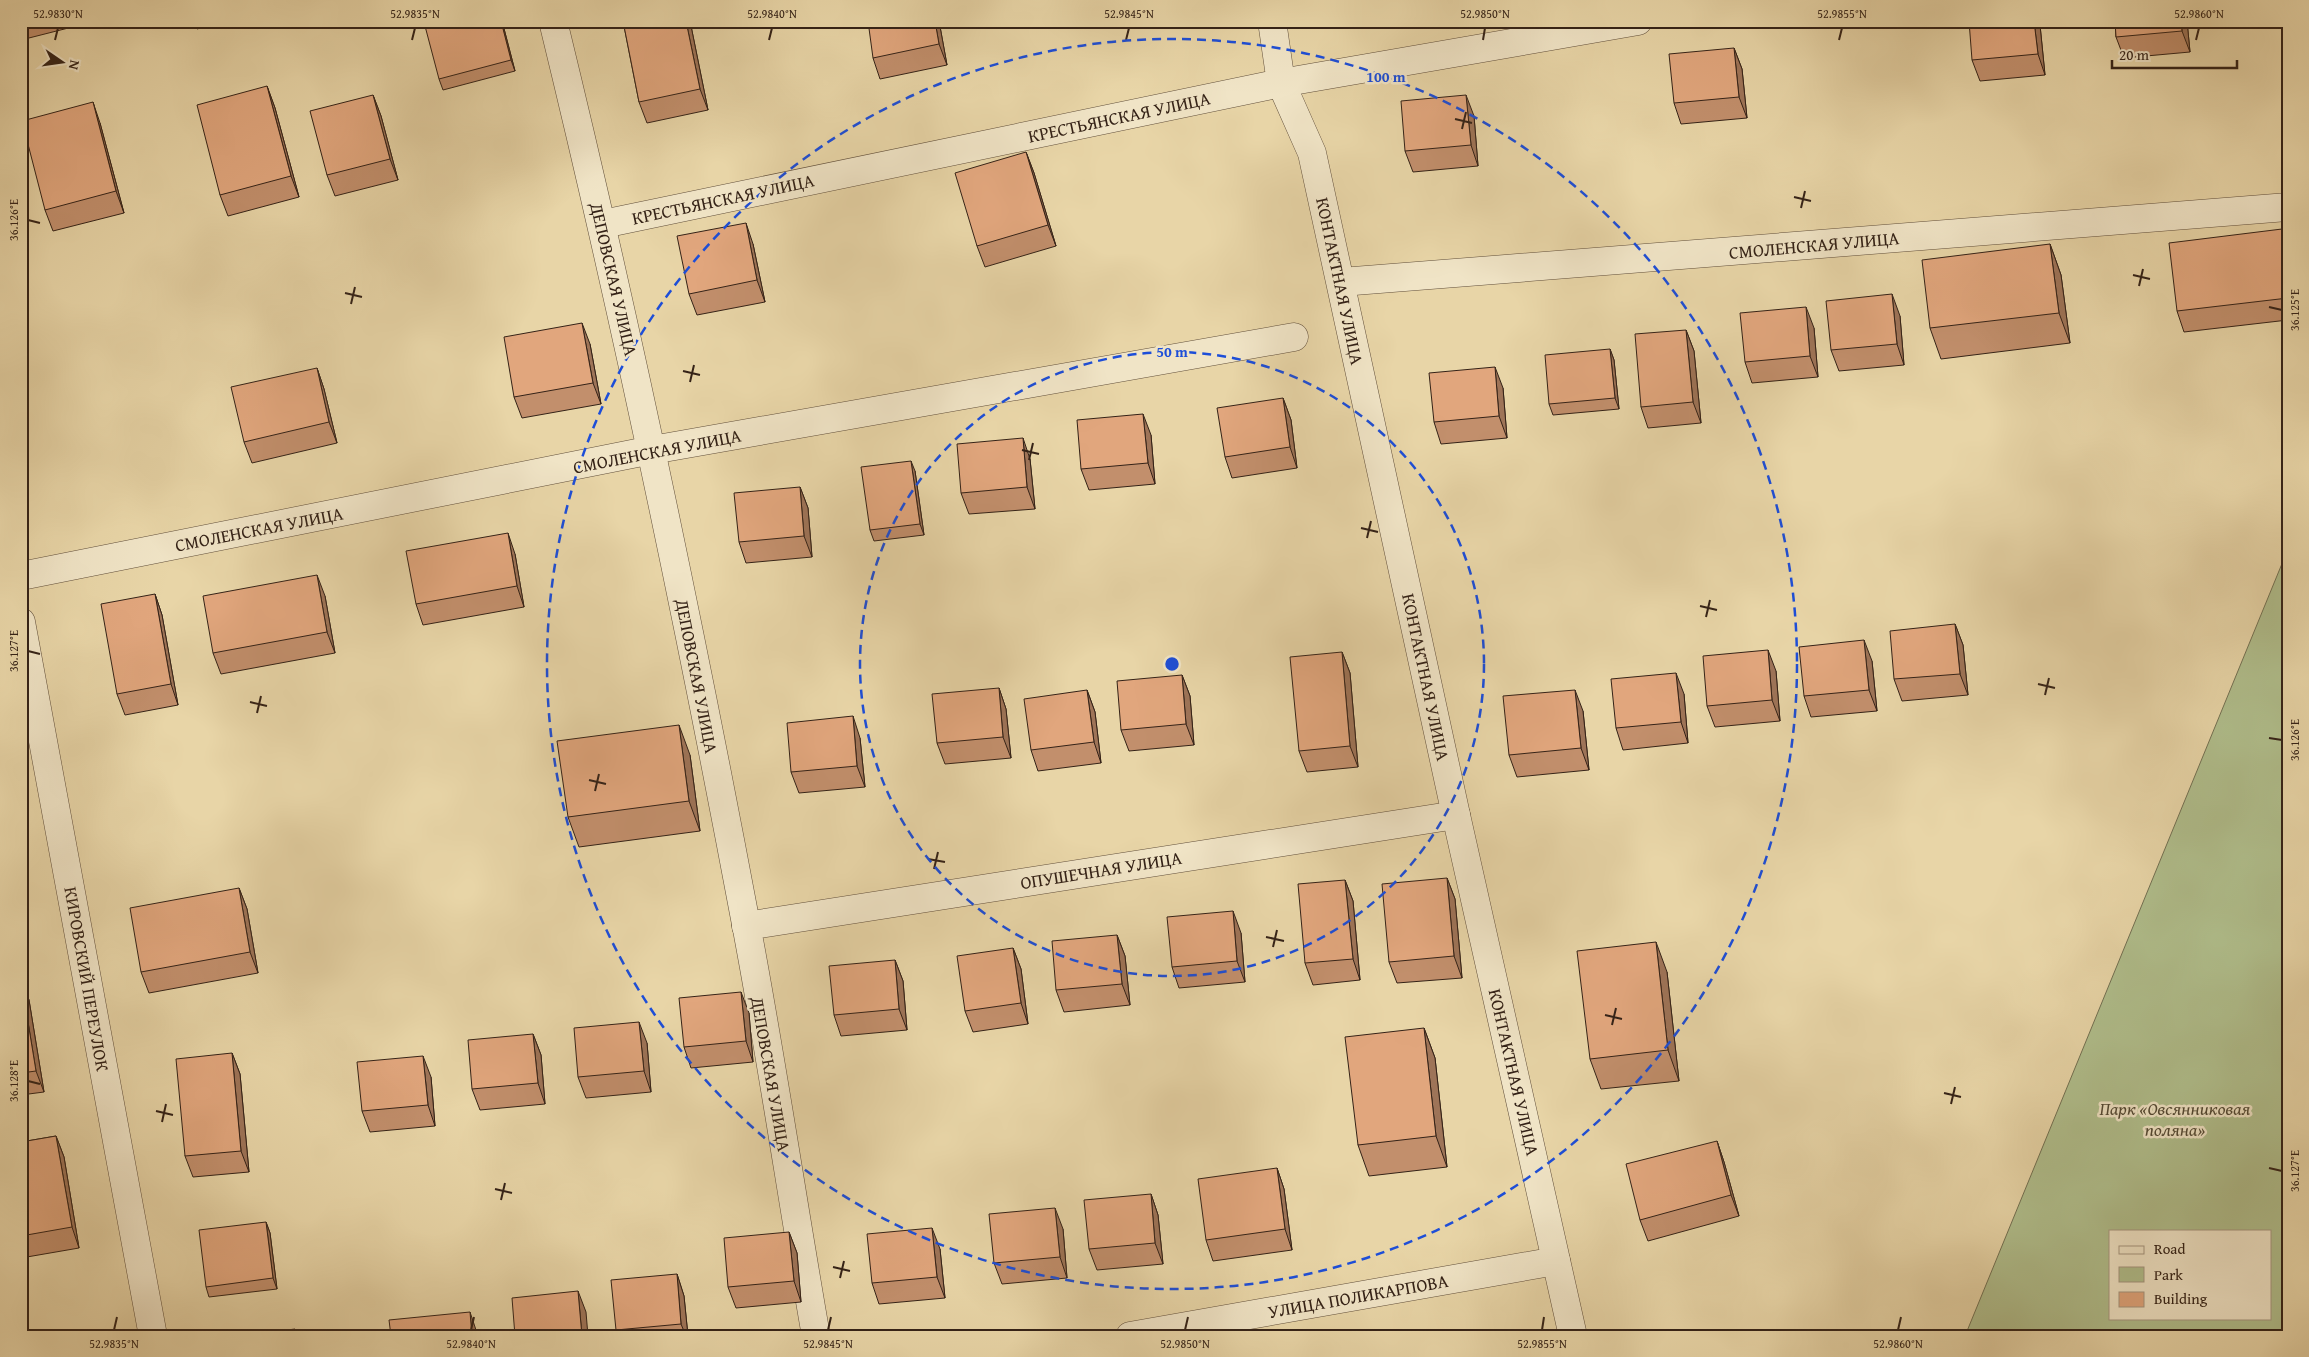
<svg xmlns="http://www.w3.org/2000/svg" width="2309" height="1357" font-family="'Gentium Book Plus',serif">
<rect width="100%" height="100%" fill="#e8d5a7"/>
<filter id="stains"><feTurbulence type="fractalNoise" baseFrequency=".004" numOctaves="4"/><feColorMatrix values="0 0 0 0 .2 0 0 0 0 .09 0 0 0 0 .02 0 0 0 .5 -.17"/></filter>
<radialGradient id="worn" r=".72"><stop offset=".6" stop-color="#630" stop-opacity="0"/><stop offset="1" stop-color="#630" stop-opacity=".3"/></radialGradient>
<path fill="#b0be8c" stroke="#727052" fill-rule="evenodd" d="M2288 549V1336H1965ZM2110 1231H2270V1318H2110Z"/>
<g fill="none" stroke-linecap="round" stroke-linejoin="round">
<g stroke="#614f3b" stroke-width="29">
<g id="minor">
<path d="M553 21C626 320 689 621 746 924 772 1061 792 1199 816 1336"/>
<polyline points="1272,21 1281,83 1312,153 1456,815 1573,1336"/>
<polyline points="603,224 1281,83 1638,21"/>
<polyline points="1341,282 2288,207"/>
<polyline points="21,576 652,450 1294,337"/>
<polyline points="21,622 153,1336"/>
<polyline points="746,926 1456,815"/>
<polyline points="1130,1336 1556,1261"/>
</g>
</g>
<use href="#minor" stroke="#f0e4c6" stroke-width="28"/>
</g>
<g fill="#c28f6c" stroke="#342217">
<polygon points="21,21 91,21 92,22 25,39 21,28"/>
<polygon points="194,21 225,21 197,29"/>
<polygon points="502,21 515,71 443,90 439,79"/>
<polygon points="623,21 690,21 708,110 647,123 639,102"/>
<polygon points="939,21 947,65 880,79 873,58"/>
<polygon points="2115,21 2187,21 2190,52 2124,58 2116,37"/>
<polygon points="2040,25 2045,75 1980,81 1972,60"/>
<polygon points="1734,48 1742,69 1747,118 1681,124 1674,103"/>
<polygon points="267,86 275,108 299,197 228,216 220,195"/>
<polygon points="373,95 381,116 398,180 335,196 327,175"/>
<polygon points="1474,116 1478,166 1413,172 1405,151"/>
<polygon points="100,123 124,213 53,231 45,210"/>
<polygon points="1026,152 1034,173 1056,246 985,267 977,246"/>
<polygon points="2282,229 2288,245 2288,320 2184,332 2177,311"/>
<polygon points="753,244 765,302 697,315 689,294"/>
<polygon points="2050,244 2061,275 2070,343 1941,359 1930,328"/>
<polygon points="1900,316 1904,365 1839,371 1831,350"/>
<polygon points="1814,328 1818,377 1752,383 1745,362"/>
<polygon points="1686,330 1694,351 1701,423 1648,428 1641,407"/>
<polygon points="590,344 601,404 522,418 514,397"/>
<polygon points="1610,349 1614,360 1619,409 1553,415 1549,404"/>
<polygon points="317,368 324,389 337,443 252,463 244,442"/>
<polygon points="1503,388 1507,438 1441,444 1434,422"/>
<polygon points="1283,398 1291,420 1297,468 1232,478 1225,457"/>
<polygon points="1151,435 1155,484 1089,490 1081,469"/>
<polygon points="1030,459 1035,509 969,514 961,493"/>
<polygon points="915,471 924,535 874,541 870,530"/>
<polygon points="800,487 808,508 812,557 746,563 739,542"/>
<polygon points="515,554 524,607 423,625 416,604"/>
<polygon points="155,594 162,615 178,705 125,715 117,694"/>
<polygon points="325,596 335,653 221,674 213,653"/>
<polygon points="1955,624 1963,645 1968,695 1902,701 1894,679"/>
<polygon points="1342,652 1350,673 1358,767 1307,772 1299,751"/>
<polygon points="1872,661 1877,711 1811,717 1804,696"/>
<polygon points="1776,671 1780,721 1715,727 1707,706"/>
<polygon points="1182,675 1190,696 1194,745 1129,751 1121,730"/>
<polygon points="999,688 1006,709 1011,758 945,764 937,743"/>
<polygon points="1087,690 1095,712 1101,763 1038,771 1031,750"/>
<polygon points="1684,694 1688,743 1623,750 1616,728"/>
<polygon points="1583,711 1589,770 1517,777 1509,755"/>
<polygon points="860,738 865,787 799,793 791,772"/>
<polygon points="690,755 700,831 579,847 568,817"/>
<polygon points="1447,878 1455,899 1462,978 1397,983 1389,962"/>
<polygon points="1345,880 1353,901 1360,980 1313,985 1305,963"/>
<polygon points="239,888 247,909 258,973 149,993 141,972"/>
<polygon points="1241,933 1245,982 1179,988 1172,967"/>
<polygon points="1117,935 1125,956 1130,1005 1064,1012 1056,990"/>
<polygon points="1013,948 1021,969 1028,1024 973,1032 965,1011"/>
<polygon points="895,960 903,981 907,1030 841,1036 834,1015"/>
<polygon points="1667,972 1679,1081 1601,1089 1590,1059"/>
<polygon points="21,979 29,1000 44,1092 21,1095"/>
<polygon points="749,1013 753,1062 691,1068 684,1047"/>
<polygon points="1424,1028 1435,1058 1447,1167 1369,1176 1358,1145"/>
<polygon points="533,1034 541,1055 545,1104 480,1110 472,1089"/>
<polygon points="647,1043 651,1092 586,1098 578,1077"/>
<polygon points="232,1053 240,1074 249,1172 193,1177 185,1156"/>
<polygon points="431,1077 435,1126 370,1132 362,1111"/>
<polygon points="56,1136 64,1157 79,1248 21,1258 21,1142"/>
<polygon points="1717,1141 1724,1162 1739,1216 1648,1241 1640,1220"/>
<polygon points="1277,1168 1284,1189 1292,1250 1213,1261 1206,1240"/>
<polygon points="1151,1194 1158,1215 1163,1264 1097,1270 1089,1249"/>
<polygon points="266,1222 270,1233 277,1289 209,1297 206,1287"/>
<polygon points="1063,1229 1067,1278 1002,1284 994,1263"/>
<polygon points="789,1232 797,1253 801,1302 736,1308 728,1287"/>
<polygon points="940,1249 945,1298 879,1304 872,1283"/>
<polygon points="677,1274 684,1296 688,1336 618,1336 616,1330"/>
</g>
<g fill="#9e7458" stroke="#342217">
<polygon points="501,21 502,21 515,71 511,60"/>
<polygon points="686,21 690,21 708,110 700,89"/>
<polygon points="935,21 939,21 947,65 939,44"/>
<polygon points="2034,21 2039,21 2040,25 2045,75 2038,54"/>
<polygon points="2181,21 2187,21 2190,52 2182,31"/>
<polygon points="1734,48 1742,69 1747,118 1739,97"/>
<polygon points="267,86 275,108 299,197 291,176"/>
<polygon points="373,95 381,116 398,180 390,159"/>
<polygon points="1466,95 1474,116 1478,166 1471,145"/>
<polygon points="93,102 100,123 124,213 116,191"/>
<polygon points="1026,152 1034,173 1056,246 1048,225"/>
<polygon points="746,223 753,244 765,302 757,280"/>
<polygon points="2282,229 2288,245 2288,280"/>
<polygon points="2050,244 2061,275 2070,343 2059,313"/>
<polygon points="1892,294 1900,316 1904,365 1897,344"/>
<polygon points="1806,307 1814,328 1818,377 1810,356"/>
<polygon points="582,323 590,344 601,404 593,383"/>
<polygon points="1686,330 1694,351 1701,423 1693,402"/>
<polygon points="1610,349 1614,360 1619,409 1615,398"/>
<polygon points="1495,367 1503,388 1507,438 1499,416"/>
<polygon points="317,368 324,389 337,443 329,422"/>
<polygon points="1283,398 1291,420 1297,468 1290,447"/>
<polygon points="1143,414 1151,435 1155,484 1148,463"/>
<polygon points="1023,438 1030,459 1035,509 1027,487"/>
<polygon points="911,461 915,471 924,535 920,524"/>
<polygon points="800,487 808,508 812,557 804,536"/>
<polygon points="508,533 515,554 524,607 517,586"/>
<polygon points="317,575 325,596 335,653 327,632"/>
<polygon points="155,594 162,615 178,705 171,684"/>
<polygon points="1955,624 1963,645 1968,695 1960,674"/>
<polygon points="1864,640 1872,661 1877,711 1869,690"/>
<polygon points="1768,650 1776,671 1780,721 1772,700"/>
<polygon points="1342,652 1350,673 1358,767 1350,746"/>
<polygon points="1676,673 1684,694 1688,743 1681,722"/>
<polygon points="1182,675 1190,696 1194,745 1186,724"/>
<polygon points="999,688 1006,709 1011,758 1003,737"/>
<polygon points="1087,690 1095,712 1101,763 1094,742"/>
<polygon points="1575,690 1583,711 1589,770 1581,748"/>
<polygon points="853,716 860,738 865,787 857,766"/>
<polygon points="679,725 690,755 700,831 689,801"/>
<polygon points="1447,878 1455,899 1462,978 1454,956"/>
<polygon points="1345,880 1353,901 1360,980 1353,959"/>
<polygon points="239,888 247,909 258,973 250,952"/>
<polygon points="1233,911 1241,933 1245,982 1237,961"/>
<polygon points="1117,935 1125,956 1130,1005 1122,984"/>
<polygon points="1656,942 1667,972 1679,1081 1668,1050"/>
<polygon points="1013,948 1021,969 1028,1024 1021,1003"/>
<polygon points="895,960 903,981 907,1030 899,1009"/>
<polygon points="21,979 29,1000 44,1092 36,1071"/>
<polygon points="741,992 749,1013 753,1062 746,1041"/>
<polygon points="639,1022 647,1043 651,1092 644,1071"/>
<polygon points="1424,1028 1435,1058 1447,1167 1436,1136"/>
<polygon points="533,1034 541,1055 545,1104 538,1083"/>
<polygon points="232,1053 240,1074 249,1172 241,1151"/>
<polygon points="423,1056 431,1077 435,1126 428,1105"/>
<polygon points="56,1136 64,1157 79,1248 72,1227"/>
<polygon points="1717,1141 1724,1162 1739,1216 1731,1195"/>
<polygon points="1277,1168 1284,1189 1292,1250 1285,1229"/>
<polygon points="1151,1194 1158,1215 1163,1264 1155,1243"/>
<polygon points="1055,1208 1063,1229 1067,1278 1060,1257"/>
<polygon points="266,1222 270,1233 277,1289 273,1278"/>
<polygon points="932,1228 940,1249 945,1298 937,1277"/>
<polygon points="789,1232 797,1253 801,1302 794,1281"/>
<polygon points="677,1274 684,1296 688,1336 686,1336 681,1324"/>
<polygon points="578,1291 586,1312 588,1336 582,1336"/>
<polygon points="470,1312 478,1336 472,1336"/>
</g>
<g fill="#e1a67d" stroke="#342217">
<polygon points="442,21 501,21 511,60 439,79 425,26"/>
<polygon points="623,21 686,21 700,89 639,102"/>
<polygon points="868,21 935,21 939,44 873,58"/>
<polygon points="1969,21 2034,21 2038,54 1972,60"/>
<polygon points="2115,21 2181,21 2182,31 2116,37"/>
<polygon points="1734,48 1739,97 1674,103 1669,54"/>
<polygon points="267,86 291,176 220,195 197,105"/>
<polygon points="373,95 390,159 327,175 310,111"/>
<polygon points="1466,95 1471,145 1405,151 1401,101"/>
<polygon points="93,102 116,191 45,210 22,121"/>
<polygon points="1026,152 1048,225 977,246 955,173"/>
<polygon points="746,223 757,280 689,294 677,236"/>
<polygon points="2282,229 2288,280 2288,298 2177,311 2169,243"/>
<polygon points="2050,244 2059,313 1930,328 1922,260"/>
<polygon points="1892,294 1897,344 1831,350 1826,301"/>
<polygon points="1806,307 1810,356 1745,362 1740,313"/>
<polygon points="582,323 593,383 514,397 504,337"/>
<polygon points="1686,330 1693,402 1641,407 1635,334"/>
<polygon points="1610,349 1615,398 1549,404 1545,355"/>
<polygon points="1495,367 1499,416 1434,422 1429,373"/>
<polygon points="317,368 329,422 244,442 231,387"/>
<polygon points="1283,398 1290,447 1225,457 1217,408"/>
<polygon points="1143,414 1148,463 1081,469 1077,420"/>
<polygon points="1023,438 1027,487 961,493 957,444"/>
<polygon points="911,461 920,524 870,530 861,467"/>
<polygon points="800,487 804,536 739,542 734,493"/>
<polygon points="508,533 517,586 416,604 406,551"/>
<polygon points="317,575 327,632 213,653 203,596"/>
<polygon points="155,594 171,684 117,694 101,604"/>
<polygon points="1955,624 1960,674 1894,679 1890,631"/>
<polygon points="1864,640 1869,690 1804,696 1799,647"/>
<polygon points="1768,650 1772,700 1707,706 1703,656"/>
<polygon points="1342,652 1350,746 1299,751 1290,657"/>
<polygon points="1676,673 1681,722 1616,728 1611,679"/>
<polygon points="1182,675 1186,724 1121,730 1117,681"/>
<polygon points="999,688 1003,737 937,743 932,694"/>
<polygon points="1087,690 1094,742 1031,750 1024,699"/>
<polygon points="1575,690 1581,748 1509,755 1503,696"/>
<polygon points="853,716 857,766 791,772 787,723"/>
<polygon points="679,725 689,801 568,817 557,741"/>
<polygon points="1447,878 1454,956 1389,962 1382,884"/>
<polygon points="1345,880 1353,959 1305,963 1298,884"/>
<polygon points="239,888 250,952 141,972 130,908"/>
<polygon points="1233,911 1237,961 1172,967 1167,917"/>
<polygon points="1117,935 1122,984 1056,990 1052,941"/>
<polygon points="1656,942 1668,1050 1590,1059 1577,951"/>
<polygon points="1013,948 1021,1003 965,1011 957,956"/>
<polygon points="895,960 899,1009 834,1015 829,966"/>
<polygon points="21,979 36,1071 21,1073"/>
<polygon points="741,992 746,1041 684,1047 679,998"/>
<polygon points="639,1022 644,1071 578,1077 574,1028"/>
<polygon points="1424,1028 1436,1136 1358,1145 1345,1037"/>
<polygon points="533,1034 538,1083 472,1089 468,1040"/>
<polygon points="232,1053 241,1151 185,1156 176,1059"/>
<polygon points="423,1056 428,1105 362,1111 357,1062"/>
<polygon points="56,1136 72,1227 21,1236 21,1142"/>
<polygon points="1717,1141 1731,1195 1640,1220 1626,1164"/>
<polygon points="1277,1168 1285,1229 1206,1240 1198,1179"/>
<polygon points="1151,1194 1155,1243 1089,1249 1084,1200"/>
<polygon points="1055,1208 1060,1257 994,1263 989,1214"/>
<polygon points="266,1222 273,1278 206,1287 199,1230"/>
<polygon points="932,1228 937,1277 872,1283 867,1234"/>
<polygon points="789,1232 794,1281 728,1287 724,1238"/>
<polygon points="677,1274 681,1324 616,1330 611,1280"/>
<polygon points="578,1291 582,1336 515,1336 512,1298"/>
<polygon points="470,1312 472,1336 391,1336 389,1320"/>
<polygon points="295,1329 296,1336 241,1336"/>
</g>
<path fill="none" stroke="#342217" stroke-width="2" d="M55 40 58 28M412 40 415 28M769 40 772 28M1126 40 1129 28M1483 40 1485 28M1839 40 1842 28M2196 40 2199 28M1455 119 1472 123M1462 129 1466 112M1794 197 1811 201M1801 208 1805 191M28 220 40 223M2133 275 2150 279M2139 286 2143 269M345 293 362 297M351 304 355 287M2269 307 2282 310M683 371 700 375M690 382 694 365M1022 450 1039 454M1029 460 1033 443M1361 528 1378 532M1367 538 1371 521M1700 606 1717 610M1706 617 1710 600M28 651 40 654M2038 684 2055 688M2045 695 2049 678M250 702 267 706M257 713 261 696M2269 738 2282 740M589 780 606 784M595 791 599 774M928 859 945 862M934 869 938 852M1266 937 1284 941M1273 947 1277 930M1605 1015 1622 1019M1612 1025 1616 1008M28 1081 40 1084M1944 1093 1961 1097M1951 1104 1955 1087M156 1111 173 1115M162 1122 166 1104M2269 1168 2282 1171M495 1189 512 1193M501 1200 505 1183M833 1267 850 1271M840 1278 844 1261M114 1330 117 1317M471 1330 474 1317M828 1330 831 1317M1185 1330 1188 1317M1542 1330 1544 1317M1898 1330 1901 1317"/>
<g fill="none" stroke="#1d4ed8" stroke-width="2.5" stroke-dasharray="9 6">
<circle cx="1172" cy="664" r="312"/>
<circle cx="1172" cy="664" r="625"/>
</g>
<g text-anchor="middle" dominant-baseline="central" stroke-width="5" stroke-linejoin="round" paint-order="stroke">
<g font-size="18" fill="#342217" stroke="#f0e4c6">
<text transform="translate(1119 117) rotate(-12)">КРЕСТЬЯНСКАЯ УЛИЦА</text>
<text transform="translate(723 199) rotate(-12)">КРЕСТЬЯНСКАЯ УЛИЦА</text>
<text transform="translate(1814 245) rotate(-5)">СМОЛЕНСКАЯ УЛИЦА</text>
<text transform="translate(614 279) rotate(77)">ДЕПОВСКАЯ УЛИЦА</text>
<text transform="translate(1340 281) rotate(78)">КОНТАКТНАЯ УЛИЦА</text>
<text transform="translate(657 451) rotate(-11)">СМОЛЕНСКАЯ УЛИЦА</text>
<text transform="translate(259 529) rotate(-11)">СМОЛЕНСКАЯ УЛИЦА</text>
<text transform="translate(697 676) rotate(79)">ДЕПОВСКАЯ УЛИЦА</text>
<text transform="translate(1426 677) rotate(78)">КОНТАКТНАЯ УЛИЦА</text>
<text transform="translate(1101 870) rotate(-9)">ОПУШЕЧНАЯ УЛИЦА</text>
<text transform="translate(87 979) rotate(80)">КИРОВСКИЙ ПЕРЕУЛОК</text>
<text transform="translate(1514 1072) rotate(77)">КОНТАКТНАЯ УЛИЦА</text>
<text transform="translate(771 1074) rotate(80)">ДЕПОВСКАЯ УЛИЦА</text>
<text transform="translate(1358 1296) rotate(-10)">УЛИЦА ПОЛИКАРПОВА</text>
</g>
<g font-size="18" font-style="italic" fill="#534934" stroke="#f0e4c6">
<text x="2175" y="1108">Парк «Овсянниковая<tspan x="2175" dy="21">поляна»</tspan></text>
</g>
</g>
<circle cx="1172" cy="664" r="8" fill="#1d4ed8" stroke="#f0e4c6" stroke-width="2.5"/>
<g font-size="15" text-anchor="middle" font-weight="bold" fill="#1d4ed8" stroke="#f0e4c6" stroke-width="5" stroke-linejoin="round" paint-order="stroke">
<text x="1386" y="82">100 m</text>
<text x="1172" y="357">50 m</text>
</g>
<rect width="2309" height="1357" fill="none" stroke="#e8d5a7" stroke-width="55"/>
<rect x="2109" y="1230" width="162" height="90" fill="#f0e4c6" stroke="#a59680"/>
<rect x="2119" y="1246" width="25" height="8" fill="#f0e4c6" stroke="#a59680"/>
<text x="2154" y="1254" font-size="15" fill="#342217">Road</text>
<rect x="2119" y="1267" width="25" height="15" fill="#b0be8c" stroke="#a59680"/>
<text x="2154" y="1280" font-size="15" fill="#342217">Park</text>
<rect x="2119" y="1292" width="25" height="15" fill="#e1a67d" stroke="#a59680"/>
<text x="2154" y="1304" font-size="15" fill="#342217">Building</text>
<g transform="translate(62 62) rotate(103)" stroke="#f0e4c6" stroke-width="4" paint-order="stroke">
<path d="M0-4L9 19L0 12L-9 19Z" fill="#342217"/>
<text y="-8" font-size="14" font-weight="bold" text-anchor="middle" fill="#342217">N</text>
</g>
<path d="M2112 60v8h125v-8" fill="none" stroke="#342217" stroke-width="2.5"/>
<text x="2119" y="60" font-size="15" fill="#342217" stroke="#f0e4c6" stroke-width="4" paint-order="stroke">20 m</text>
<rect x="28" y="28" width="2254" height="1302" fill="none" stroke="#342217" stroke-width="2"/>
<g font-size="12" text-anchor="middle" fill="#342217">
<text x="58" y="18">52.9830°N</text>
<text x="415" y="18">52.9835°N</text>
<text x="772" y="18">52.9840°N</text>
<text x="1129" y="18">52.9845°N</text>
<text x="1485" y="18">52.9850°N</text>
<text x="1842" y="18">52.9855°N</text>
<text x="2199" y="18">52.9860°N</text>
<text transform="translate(14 220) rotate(-90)" y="4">36.126°E</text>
<text transform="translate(2295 310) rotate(-90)" y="4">36.125°E</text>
<text transform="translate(14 651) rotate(-90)" y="4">36.127°E</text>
<text transform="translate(2295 740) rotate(-90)" y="4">36.126°E</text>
<text transform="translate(14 1081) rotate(-90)" y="4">36.128°E</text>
<text transform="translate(2295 1171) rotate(-90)" y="4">36.127°E</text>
<text x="114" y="1348">52.9835°N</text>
<text x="471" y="1348">52.9840°N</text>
<text x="828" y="1348">52.9845°N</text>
<text x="1185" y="1348">52.9850°N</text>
<text x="1542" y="1348">52.9855°N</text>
<text x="1898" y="1348">52.9860°N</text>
</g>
<rect width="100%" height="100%" filter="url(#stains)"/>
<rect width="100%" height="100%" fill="url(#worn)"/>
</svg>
